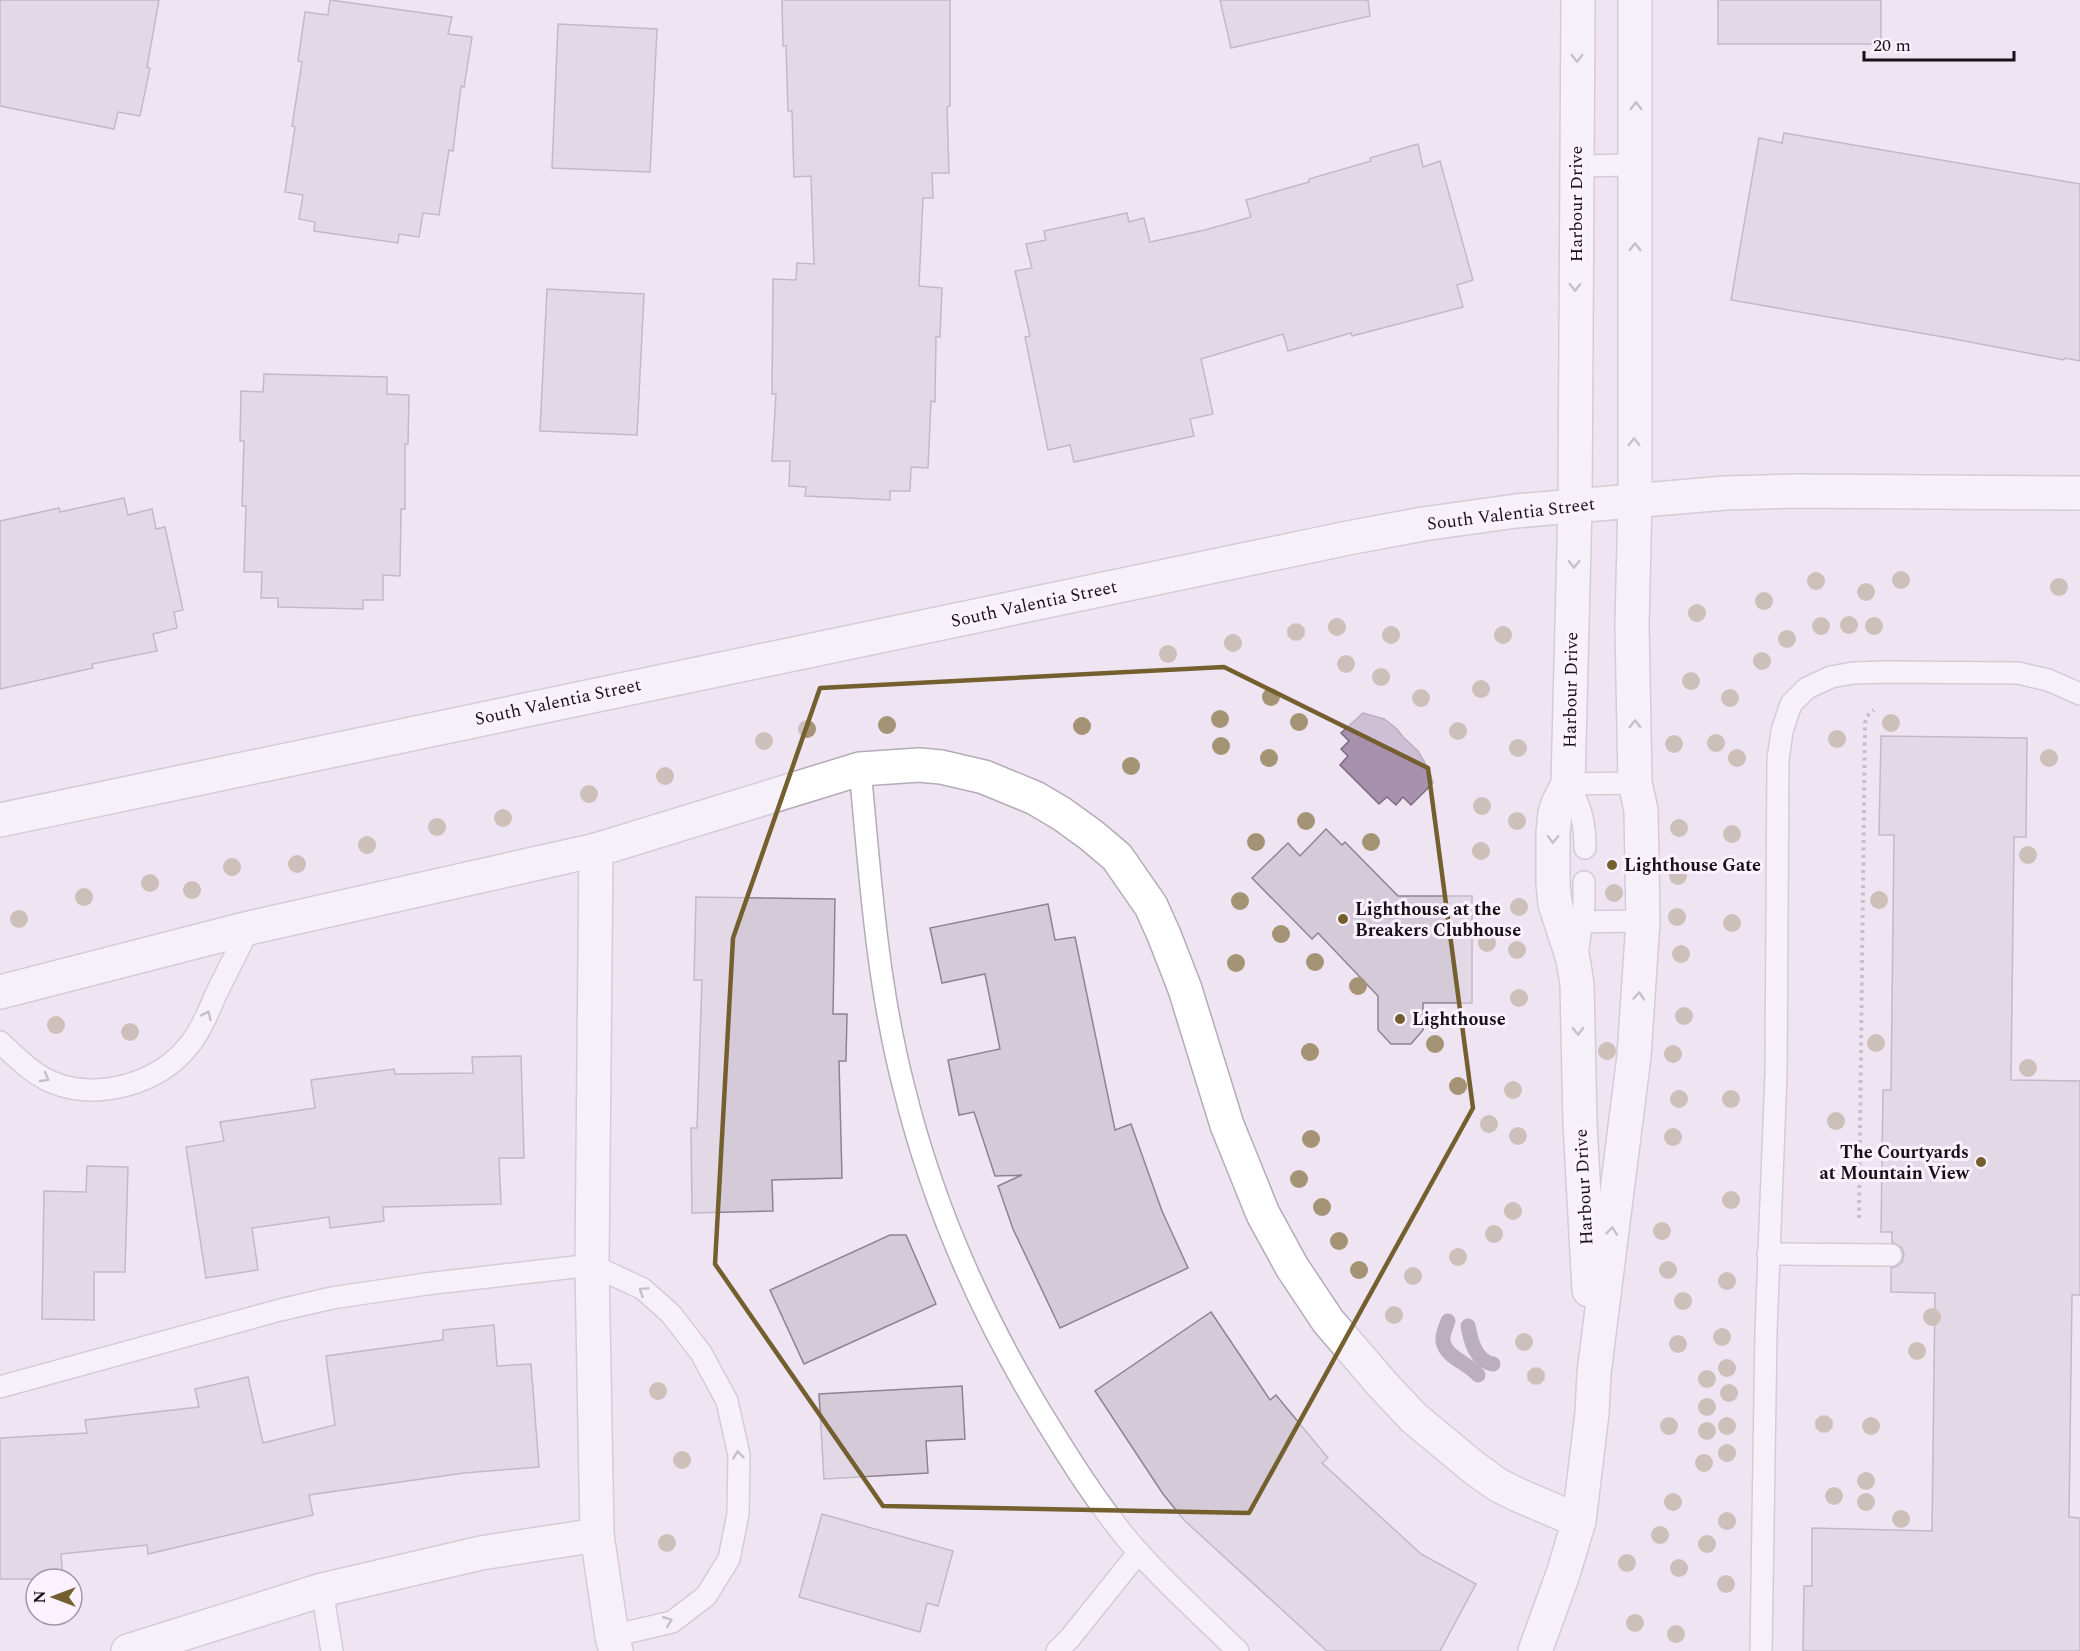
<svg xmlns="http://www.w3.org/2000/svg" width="2080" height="1651" font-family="Spectral,serif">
<rect width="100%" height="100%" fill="#efe5f2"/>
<polygon fill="#a890af" stroke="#7c6a81" stroke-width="1.5" points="1363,713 1384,719 1397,729 1403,737 1418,751 1429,770 1433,783 1411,805 1403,797 1396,805 1387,797 1379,804 1340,765 1348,756 1341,749 1349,741 1341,733"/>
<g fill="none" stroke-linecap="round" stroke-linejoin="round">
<g stroke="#7c6a81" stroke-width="15">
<path d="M1448 1321C1446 1327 1442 1334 1443 1341 1445 1357 1468 1363 1478 1375"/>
<path d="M1468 1326C1471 1342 1476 1361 1493 1364"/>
</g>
</g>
<g fill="#d5cbd8" stroke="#8d848f" stroke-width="1.5">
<polygon points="0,0 159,0 147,67 150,68 140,116 118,112 114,129 0,106"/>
<polygon points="330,0 452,17 448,34 472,37 464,87 461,86 453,151 449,150 439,215 423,213 419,237 399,234 398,243 314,231 315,222 299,219 303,195 285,192 295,127 292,126 302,62 298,61 305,12 328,15"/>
<polygon points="782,0 950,0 950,106 947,107 949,173 932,173 933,198 923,198 919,286 942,288 940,337 936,337 935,402 931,401 928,468 911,467 910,491 890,491 890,500 805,496 806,487 789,486 790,461 772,461 776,394 772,394 773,279 796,280 797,263 814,264 811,176 794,177 792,111 788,111 786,46 783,46"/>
<polygon points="1220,0 1368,0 1370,16 1231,48"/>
<rect x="1718" y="0" width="163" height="44"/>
<polygon points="558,24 657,29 650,172 552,168"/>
<polygon points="1784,133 2080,184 2080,361 2065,358 2064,360 1949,338 1731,300 1759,138 1782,143"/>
<polygon points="1418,144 1423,167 1440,161 1473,280 1457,285 1463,307 1352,336 1351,333 1288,351 1283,334 1201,359 1213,414 1190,419 1194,436 1074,462 1070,445 1048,450 1025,337 1030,336 1015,271 1032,268 1026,244 1046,240 1044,231 1127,213 1129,222 1144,218 1150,242 1205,230 1251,217 1246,200 1309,182 1309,179 1371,161 1370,158"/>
<polygon points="547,289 644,294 637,435 540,431"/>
<polygon points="264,374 387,377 387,394 409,395 408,444 405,444 405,509 401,509 400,576 383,575 383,600 363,600 363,609 278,607 278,598 261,598 262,572 244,572 246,506 242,506 244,441 240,441 241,391 263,392"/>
<polygon points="124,498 128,515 152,509 156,529 165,527 183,610 174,612 177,628 153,634 157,651 92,664 93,668 0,689 0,521 59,508 60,512"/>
<polygon points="1881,736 2027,738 2026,837 2014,837 2011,1080 2080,1081 2080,1295 2072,1295 2069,1517 2080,1518 2080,1651 1803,1651 1804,1586 1812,1586 1812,1528 1932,1531 1935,1293 1891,1292 1891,1268 1897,1266 1902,1262 1904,1255 1902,1248 1892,1242 1892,1232 1881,1232 1883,1090 1891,1090 1894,835 1879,835"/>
<polygon points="1326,829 1342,845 1345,842 1398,896 1472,896 1472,1003 1423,1003 1423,1030 1411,1044 1391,1044 1378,1030 1378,996 1318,933 1312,939 1252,878 1288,843 1300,856"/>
<polygon points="696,897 835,899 833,1014 847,1014 846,1061 839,1061 842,1178 772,1180 773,1211 692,1213 691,1128 697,1128 702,980 694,980"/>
<polygon points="1048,904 1055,940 1075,937 1115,1130 1131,1124 1162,1211 1188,1268 1060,1328 1013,1229 998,1186 1022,1175 995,1176 974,1112 959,1115 948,1060 1000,1049 985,974 942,983 930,928"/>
<polygon points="521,1056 524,1158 499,1158 501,1204 383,1207 384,1221 330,1228 329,1217 252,1228 258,1270 206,1278 186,1147 224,1141 220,1122 315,1108 311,1080 394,1069 395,1074 473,1073 472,1057"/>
<polygon points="87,1166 128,1167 125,1272 94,1272 94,1320 42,1319 44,1191 86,1192"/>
<polygon points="890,1235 906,1235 936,1304 804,1364 770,1290"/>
<polygon points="1211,1312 1270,1400 1276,1395 1328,1458 1322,1463 1421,1554 1476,1584 1440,1651 1327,1651 1184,1520 1163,1494 1095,1391"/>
<polygon points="494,1325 497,1366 531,1364 539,1467 464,1473 309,1495 313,1515 148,1554 147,1545 61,1554 63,1579 0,1579 0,1438 87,1433 85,1420 199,1407 195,1389 248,1377 263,1443 335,1425 326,1356 443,1340 443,1330"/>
<polygon points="962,1386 965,1439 926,1441 928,1473 824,1479 819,1394"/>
<polygon points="822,1514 953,1551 938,1606 927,1603 920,1632 799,1597"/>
</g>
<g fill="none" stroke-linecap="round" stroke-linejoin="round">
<g stroke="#b5abb8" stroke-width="24">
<g id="service">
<polyline points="1576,166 1635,165"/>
<path d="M860 769C870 875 877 984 904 1088 932 1202 979 1310 1040 1411 1070 1460 1101 1510 1139 1553 1170 1587 1205 1619 1238 1651"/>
<path d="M1585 848C1585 822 1581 807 1568 784L1635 783"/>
<polyline points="1567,922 1643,921"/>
<polyline points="1577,956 1584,906 1584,882"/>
<path d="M0 1042C16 1057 33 1075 54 1083 98 1100 155 1084 185 1050 199 1035 208 1013 216 994 227 972 238 950 249 928"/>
<polyline points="1768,1254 1891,1255"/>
<polyline points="0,1387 280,1310 332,1298 426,1284 592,1265 643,1289 671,1314 701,1353 727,1401 739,1455 738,1514 729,1559 706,1596 672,1622 612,1636"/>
<polyline points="322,1590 332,1651"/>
<polyline points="1057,1651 1070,1638 1139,1552"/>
<polyline points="1761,1651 1766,1331 1776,1074 1778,760 1782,731 1791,704 1807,688 1831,677 1853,673 1886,672 2018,673 2048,680 2080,694"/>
</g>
</g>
<g stroke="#b5abb8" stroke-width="36">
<g id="minor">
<polyline points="1578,0 1575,506 1568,784 1558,804 1555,813 1553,833 1553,884 1555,904 1573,959 1577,984 1580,1123 1589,1290"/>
<polyline points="596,850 592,1265 597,1535 612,1636 616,1651"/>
<polyline points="0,992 249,928 596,850 860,769 919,765 941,767 984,777 1035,798 1062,814 1091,835 1117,857 1151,906 1164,935 1185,989 1227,1125 1263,1214 1292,1267 1328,1321 1382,1384 1414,1418 1473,1467 1498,1485 1518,1495 1579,1521"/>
<polyline points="128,1651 322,1590 481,1553 597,1535"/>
<polyline points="1535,1651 1563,1574 1579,1521 1592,1413 1594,1373 1634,1056 1643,921 1641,810 1635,783 1632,625 1635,500 1635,0"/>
</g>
</g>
<g stroke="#b5abb8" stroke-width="36">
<polyline id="tertiary" points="0,820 1348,538 1423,524 1516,511 1725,493 1794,491 2080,493"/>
</g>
<polyline stroke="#968e98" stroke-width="4" stroke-dasharray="3 4.5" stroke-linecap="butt" points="1859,1218 1865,723 1867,716 1874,710"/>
<use href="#service" stroke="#fff" stroke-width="21"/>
<use href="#minor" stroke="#fff" stroke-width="33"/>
<use href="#tertiary" stroke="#fff" stroke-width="33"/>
</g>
<g fill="#a49375">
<circle cx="1901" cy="580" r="9"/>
<circle cx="1816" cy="581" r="9"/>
<circle cx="2059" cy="587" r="9"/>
<circle cx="1866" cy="592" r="9"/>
<circle cx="1764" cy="601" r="9"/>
<circle cx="1697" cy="613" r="9"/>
<circle cx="1849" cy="625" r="9"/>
<circle cx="1821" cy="626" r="9"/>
<circle cx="1874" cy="626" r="9"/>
<circle cx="1337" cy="627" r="9"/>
<circle cx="1296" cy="632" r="9"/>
<circle cx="1391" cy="635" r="9"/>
<circle cx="1503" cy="635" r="9"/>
<circle cx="1787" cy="639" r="9"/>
<circle cx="1233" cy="643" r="9"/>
<circle cx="1168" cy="654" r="9"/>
<circle cx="1762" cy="661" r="9"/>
<circle cx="1346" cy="664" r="9"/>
<circle cx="1381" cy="677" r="9"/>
<circle cx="1691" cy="681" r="9"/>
<circle cx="1481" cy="689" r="9"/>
<circle cx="1271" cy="697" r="9"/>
<circle cx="1421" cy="698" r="9"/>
<circle cx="1730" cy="698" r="9"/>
<circle cx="1220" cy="719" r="9"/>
<circle cx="1299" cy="722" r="9"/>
<circle cx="1891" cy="723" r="9"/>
<circle cx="887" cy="725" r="9"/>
<circle cx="1082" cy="726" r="9"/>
<circle cx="807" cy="729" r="9"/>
<circle cx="1458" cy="731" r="9"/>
<circle cx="1837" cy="739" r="9"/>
<circle cx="764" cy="741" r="9"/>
<circle cx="1716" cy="743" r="9"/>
<circle cx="1674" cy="744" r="9"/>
<circle cx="1221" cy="746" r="9"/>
<circle cx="1518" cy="748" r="9"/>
<circle cx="1269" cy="758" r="9"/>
<circle cx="1737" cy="758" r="9"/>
<circle cx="2049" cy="758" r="9"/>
<circle cx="1131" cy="766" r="9"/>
<circle cx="665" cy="776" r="9"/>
<circle cx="589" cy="794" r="9"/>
<circle cx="1482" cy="806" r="9"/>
<circle cx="503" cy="818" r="9"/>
<circle cx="1306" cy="821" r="9"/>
<circle cx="1517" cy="821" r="9"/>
<circle cx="437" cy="827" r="9"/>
<circle cx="1679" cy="828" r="9"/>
<circle cx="1732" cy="834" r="9"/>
<circle cx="1256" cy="842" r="9"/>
<circle cx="1371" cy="842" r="9"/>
<circle cx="367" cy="845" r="9"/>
<circle cx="1481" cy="851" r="9"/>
<circle cx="2028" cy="855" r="9"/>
<circle cx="297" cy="864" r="9"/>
<circle cx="232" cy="867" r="9"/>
<circle cx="1678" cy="876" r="9"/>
<circle cx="150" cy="883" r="9"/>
<circle cx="192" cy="890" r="9"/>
<circle cx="1614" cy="893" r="9"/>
<circle cx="84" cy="897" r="9"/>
<circle cx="1879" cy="900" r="9"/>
<circle cx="1240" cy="901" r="9"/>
<circle cx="1519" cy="907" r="9"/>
<circle cx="1677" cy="917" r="9"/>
<circle cx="19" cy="919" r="9"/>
<circle cx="1732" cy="923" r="9"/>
<circle cx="1281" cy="934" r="9"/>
<circle cx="1487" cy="943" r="9"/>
<circle cx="1517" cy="950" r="9"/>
<circle cx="1681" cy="954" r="9"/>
<circle cx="1315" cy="962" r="9"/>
<circle cx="1236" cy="963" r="9"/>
<circle cx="1358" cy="986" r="9"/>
<circle cx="1519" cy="998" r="9"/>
<circle cx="1684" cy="1016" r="9"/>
<circle cx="56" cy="1025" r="9"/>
<circle cx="130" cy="1032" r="9"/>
<circle cx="1876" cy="1043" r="9"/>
<circle cx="1435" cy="1044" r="9"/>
<circle cx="1607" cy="1051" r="9"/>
<circle cx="1310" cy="1052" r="9"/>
<circle cx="1673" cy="1054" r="9"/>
<circle cx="2028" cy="1068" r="9"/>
<circle cx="1458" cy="1086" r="9"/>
<circle cx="1513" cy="1090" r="9"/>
<circle cx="1679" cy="1099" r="9"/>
<circle cx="1731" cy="1099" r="9"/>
<circle cx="1836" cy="1121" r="9"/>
<circle cx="1489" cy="1124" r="9"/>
<circle cx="1518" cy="1136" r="9"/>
<circle cx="1673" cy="1137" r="9"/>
<circle cx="1311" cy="1139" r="9"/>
<circle cx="1299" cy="1179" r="9"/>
<circle cx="1731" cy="1200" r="9"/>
<circle cx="1322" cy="1207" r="9"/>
<circle cx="1513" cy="1211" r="9"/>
<circle cx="1662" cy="1231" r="9"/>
<circle cx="1494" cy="1234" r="9"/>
<circle cx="1339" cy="1241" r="9"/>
<circle cx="1458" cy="1257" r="9"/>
<circle cx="1359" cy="1270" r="9"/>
<circle cx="1668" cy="1270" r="9"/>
<circle cx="1413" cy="1276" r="9"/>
<circle cx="1727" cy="1281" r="9"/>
<circle cx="1683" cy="1301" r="9"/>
<circle cx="1394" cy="1315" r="9"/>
<circle cx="1932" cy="1317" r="9"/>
<circle cx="1722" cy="1337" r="9"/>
<circle cx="1524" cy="1342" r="9"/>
<circle cx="1678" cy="1344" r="9"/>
<circle cx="1917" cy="1351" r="9"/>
<circle cx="1727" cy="1368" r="9"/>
<circle cx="1536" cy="1376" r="9"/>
<circle cx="1707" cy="1379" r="9"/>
<circle cx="658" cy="1391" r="9"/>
<circle cx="1729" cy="1393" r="9"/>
<circle cx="1707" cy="1407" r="9"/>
<circle cx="1824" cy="1424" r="9"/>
<circle cx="1669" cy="1426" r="9"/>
<circle cx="1727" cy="1426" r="9"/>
<circle cx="1871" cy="1426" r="9"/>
<circle cx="1707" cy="1431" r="9"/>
<circle cx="1727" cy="1453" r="9"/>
<circle cx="682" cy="1460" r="9"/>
<circle cx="1704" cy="1463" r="9"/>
<circle cx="1866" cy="1481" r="9"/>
<circle cx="1834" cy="1496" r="9"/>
<circle cx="1673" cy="1502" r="9"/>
<circle cx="1866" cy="1502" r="9"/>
<circle cx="1901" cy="1519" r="9"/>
<circle cx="1727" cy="1521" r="9"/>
<circle cx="1660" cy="1535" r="9"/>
<circle cx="667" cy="1543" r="9"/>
<circle cx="1707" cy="1544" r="9"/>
<circle cx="1627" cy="1563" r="9"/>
<circle cx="1679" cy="1568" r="9"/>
<circle cx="1726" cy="1584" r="9"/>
<circle cx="1635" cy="1623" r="9"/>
<circle cx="1676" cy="1634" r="9"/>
</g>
<defs><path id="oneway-chevron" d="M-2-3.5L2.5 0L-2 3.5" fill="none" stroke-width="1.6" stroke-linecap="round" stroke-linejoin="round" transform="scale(1.5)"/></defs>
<g stroke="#969497">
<use href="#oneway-chevron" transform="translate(1577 58) rotate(90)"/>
<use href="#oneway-chevron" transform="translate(1636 106) rotate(-90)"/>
<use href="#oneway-chevron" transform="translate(1635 247) rotate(-90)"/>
<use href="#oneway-chevron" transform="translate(1575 287) rotate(90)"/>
<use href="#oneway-chevron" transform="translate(1634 442) rotate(-91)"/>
<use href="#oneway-chevron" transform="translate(1574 564) rotate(91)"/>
<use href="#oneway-chevron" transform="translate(1635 724) rotate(-90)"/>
<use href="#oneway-chevron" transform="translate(1553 839) rotate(91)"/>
<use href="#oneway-chevron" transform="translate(1639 996) rotate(-85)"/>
<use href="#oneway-chevron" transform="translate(207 1015) rotate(-64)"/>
<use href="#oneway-chevron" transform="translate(1578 1031) rotate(89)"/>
<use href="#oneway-chevron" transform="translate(45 1078) rotate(30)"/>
<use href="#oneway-chevron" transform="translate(1612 1231) rotate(-83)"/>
<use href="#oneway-chevron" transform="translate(643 1291) rotate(-146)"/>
<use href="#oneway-chevron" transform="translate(738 1455) rotate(-96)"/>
<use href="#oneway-chevron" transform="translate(668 1621) rotate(-22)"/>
</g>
<path d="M0 0H2080V1651H0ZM1224 667 1428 768 1473 1108 1249 1513 883 1506 715 1264 733 938 820 688Z" fill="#efe5f2" fill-opacity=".55" fill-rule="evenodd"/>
<path fill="none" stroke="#74602f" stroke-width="4.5" stroke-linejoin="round" d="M1224 667 1428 768 1473 1108 1249 1513 883 1506 715 1264 733 938 820 688Z"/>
<g fill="#74602f" stroke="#fcf2ff" stroke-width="2">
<circle cx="1612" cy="865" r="6"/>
<circle cx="1343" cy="919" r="6"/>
<circle cx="1400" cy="1019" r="6"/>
<circle cx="1981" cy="1162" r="6"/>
</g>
<g text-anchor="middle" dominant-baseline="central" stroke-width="6" stroke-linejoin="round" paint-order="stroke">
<g font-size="18" fill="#161217" stroke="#fcf2ff">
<text transform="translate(1576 204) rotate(-90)">Harbour Drive</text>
<text transform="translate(1511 514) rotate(-7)">South Valentia Street</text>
<text transform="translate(1034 604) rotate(-12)">South Valentia Street</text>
<text transform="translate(1571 690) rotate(-89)">Harbour Drive</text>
<text transform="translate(558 702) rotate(-12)">South Valentia Street</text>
<text transform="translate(1584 1187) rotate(-93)">Harbour Drive</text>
</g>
<g font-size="18" font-weight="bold" fill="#161217" stroke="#fcf2ff" text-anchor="start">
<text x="1624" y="865">Lighthouse Gate</text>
<text x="1355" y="909">Lighthouse at the<tspan x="1355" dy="21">Breakers Clubhouse</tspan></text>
<text x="1412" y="1019">Lighthouse</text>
<text x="1969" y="1152" text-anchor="end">The Courtyards<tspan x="1969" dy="21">at Mountain View</tspan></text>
</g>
</g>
<g transform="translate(54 1597) rotate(270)"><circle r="28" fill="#fcf2ff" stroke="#a098a2" stroke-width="1.5"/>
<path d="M0-4.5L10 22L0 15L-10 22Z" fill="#74602f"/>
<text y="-9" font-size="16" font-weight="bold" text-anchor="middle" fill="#161217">N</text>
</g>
<path d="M1864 51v9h150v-9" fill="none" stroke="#161217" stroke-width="3"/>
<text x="1873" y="51" font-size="18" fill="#161217" stroke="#fcf2ff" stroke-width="4.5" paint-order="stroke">20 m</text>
</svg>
